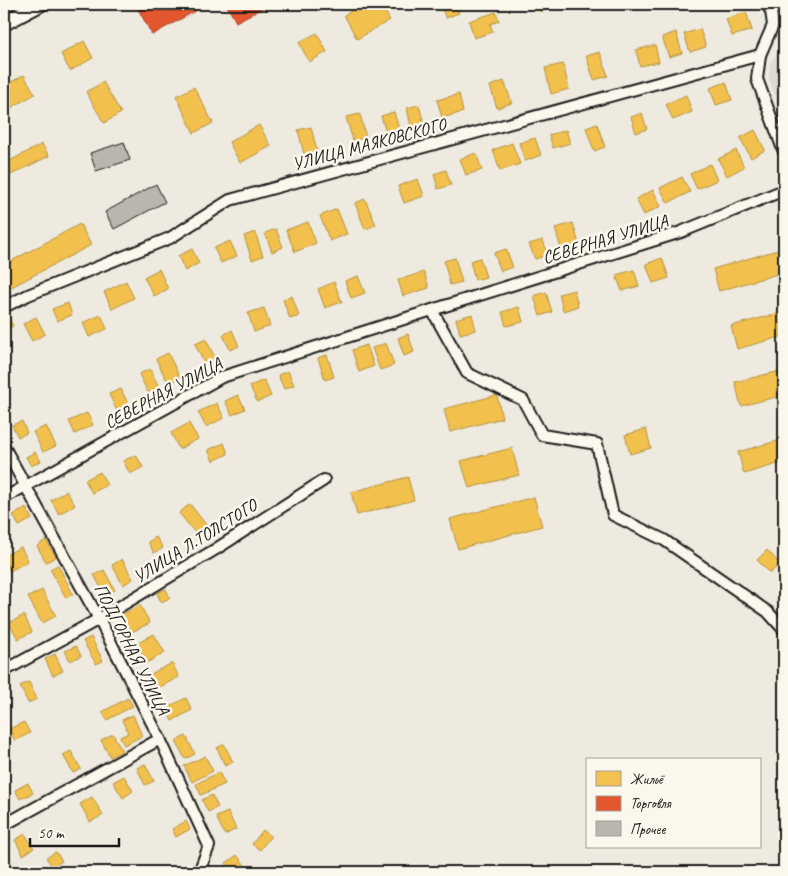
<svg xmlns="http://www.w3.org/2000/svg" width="788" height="876" font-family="Caveat,sans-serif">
<rect width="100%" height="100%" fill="#eeeadf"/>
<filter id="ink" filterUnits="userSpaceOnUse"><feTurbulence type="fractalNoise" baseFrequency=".02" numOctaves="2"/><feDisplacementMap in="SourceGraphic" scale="10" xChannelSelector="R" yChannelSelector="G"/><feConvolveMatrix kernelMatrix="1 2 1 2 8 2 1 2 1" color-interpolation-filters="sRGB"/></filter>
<g filter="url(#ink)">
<polygon fill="#dedad1" points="784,45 784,123 769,79 770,63"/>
<g fill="#f2c14e" stroke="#b2903f">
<polygon points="364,4 380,4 390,20 357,39 344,15"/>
<polygon points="439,4 462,4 457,6 459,13 446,18"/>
<polygon points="536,4 560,4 540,12"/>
<polygon points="496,12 499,21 490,24 493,32 474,38 469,21"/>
<polygon points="746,12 752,30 732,36 726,19"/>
<polygon points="700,29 706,47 690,52 684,34"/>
<polygon points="676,32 682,53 669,57 662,37"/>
<polygon points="317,33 327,52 309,62 299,42"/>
<polygon points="84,41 93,58 70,71 61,54"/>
<polygon points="655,45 659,62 640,66 636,50"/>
<polygon points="600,52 608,76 594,80 586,56"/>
<polygon points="563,64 569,89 551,94 545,68"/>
<polygon points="24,75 35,94 4,112 4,86"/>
<polygon points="504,81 512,103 497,108 490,86"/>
<polygon points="103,82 121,113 104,123 86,92"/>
<polygon points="726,82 732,100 716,105 710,88"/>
<polygon points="194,87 213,123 194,133 176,96"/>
<polygon points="459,94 463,112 442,118 437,100"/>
<polygon points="686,95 692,112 673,120 666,104"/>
<polygon points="419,105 424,124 411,127 407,108"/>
<polygon points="394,112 399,129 386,133 381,116"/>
<polygon points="642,113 647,129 636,133 631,117"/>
<polygon points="360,114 366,138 353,141 346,117"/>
<polygon points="597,124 605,147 594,151 586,128"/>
<polygon points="259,125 271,146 240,163 229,142"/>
<polygon points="311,127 317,151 304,154 298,130"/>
<polygon points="566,130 570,143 553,148 549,135"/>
<polygon points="755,130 765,150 751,158 740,138"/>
<polygon points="535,138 541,155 525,161 519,143"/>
<polygon points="512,143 520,164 500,171 493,150"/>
<polygon points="42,144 49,156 9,176 4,164"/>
<polygon points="736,150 744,167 727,176 718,159"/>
<polygon points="476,153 482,170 466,175 460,159"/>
<polygon points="710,164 717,180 697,189 690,174"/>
<polygon points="446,170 451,185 438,189 434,174"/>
<polygon points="682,177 690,192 668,203 660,188"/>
<polygon points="418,179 424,196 404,203 398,186"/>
<polygon points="653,190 661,206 644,215 636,199"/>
<polygon points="365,199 376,225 365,229 355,203"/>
<polygon points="337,209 347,234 330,241 320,216"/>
<polygon points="308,222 316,243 295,252 286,230"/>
<polygon points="573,223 579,244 561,249 555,228"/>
<polygon points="80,224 91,245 4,291 4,265"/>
<polygon points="276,229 283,247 272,252 265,233"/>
<polygon points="255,232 263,256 252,260 244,236"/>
<polygon points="543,240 548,255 535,259 529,244"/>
<polygon points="230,241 237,256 221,263 214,248"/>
<polygon points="784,248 784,272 719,291 713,269"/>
<polygon points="192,249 199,263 185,271 178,256"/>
<polygon points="506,249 513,267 501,271 494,253"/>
<polygon points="455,258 462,282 450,285 444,261"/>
<polygon points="480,258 486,277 475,280 470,261"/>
<polygon points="662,258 669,278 653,283 646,264"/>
<polygon points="159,269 168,289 154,296 144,277"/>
<polygon points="634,270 639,286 622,291 616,275"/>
<polygon points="424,272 429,288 403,296 398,280"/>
<polygon points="358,276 365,293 351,298 345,281"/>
<polygon points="126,281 134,298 112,309 104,292"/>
<polygon points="334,282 342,302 325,308 318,289"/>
<polygon points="574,290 578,306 563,311 559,294"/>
<polygon points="546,292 552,312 540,316 534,296"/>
<polygon points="292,296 299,316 290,319 283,300"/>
<polygon points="68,303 72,315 57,321 52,309"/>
<polygon points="519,307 523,322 506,326 502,312"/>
<polygon points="264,308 270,326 254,332 248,313"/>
<polygon points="784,312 784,336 737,349 731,326"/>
<polygon points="472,314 476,330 460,334 456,319"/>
<polygon points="101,315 107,329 89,337 83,323"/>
<polygon points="8,316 13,326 4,331 4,318"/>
<polygon points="36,317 45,334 32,341 23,324"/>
<polygon points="232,330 239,346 230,350 223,335"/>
<polygon points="408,334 414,352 404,356 398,338"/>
<polygon points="206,339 216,360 205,365 195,344"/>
<polygon points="386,343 394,365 380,370 372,348"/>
<polygon points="367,345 374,366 359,372 352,350"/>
<polygon points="168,353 180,378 168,383 156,359"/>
<polygon points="327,355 334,377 325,380 318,358"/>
<polygon points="150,369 159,387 148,393 139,374"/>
<polygon points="784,370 784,395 741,406 735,382"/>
<polygon points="288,371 294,385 284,389 278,375"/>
<polygon points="264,380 271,396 257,402 250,386"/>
<polygon points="121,389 129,406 117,411 109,394"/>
<polygon points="238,395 245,409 232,415 225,401"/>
<polygon points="497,395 502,418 450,432 444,409"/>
<polygon points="217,403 224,418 206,427 198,412"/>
<polygon points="87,413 93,425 75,434 69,421"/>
<polygon points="22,421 27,433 18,437 12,425"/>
<polygon points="189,423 198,439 179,449 171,433"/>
<polygon points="46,426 56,446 43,452 33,432"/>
<polygon points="646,429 651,448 630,454 625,435"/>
<polygon points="784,439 784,462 744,474 738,452"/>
<polygon points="224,443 228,454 213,461 208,450"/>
<polygon points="512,448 519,475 469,488 461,461"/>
<polygon points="35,452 41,461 31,466 26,457"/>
<polygon points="136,455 143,467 130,474 123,461"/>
<polygon points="100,472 107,485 92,493 85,480"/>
<polygon points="408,477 414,500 357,515 351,492"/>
<polygon points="66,491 75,505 59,514 51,500"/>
<polygon points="534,497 542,526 458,549 450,519"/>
<polygon points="190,504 207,526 197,535 179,513"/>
<polygon points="26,508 32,519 19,526 13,515"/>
<polygon points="156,537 163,548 154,553 148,542"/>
<polygon points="46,540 56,557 46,562 37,546"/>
<polygon points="21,547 28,561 10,571 4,556"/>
<polygon points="767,550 780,564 770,573 757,560"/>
<polygon points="122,559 133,579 123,585 112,565"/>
<polygon points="58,565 73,594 66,598 50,569"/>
<polygon points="104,570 115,590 105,595 94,575"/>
<polygon points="166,589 170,598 161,602 157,593"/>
<polygon points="42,590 56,616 42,623 28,597"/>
<polygon points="140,605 150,623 130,633 121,615"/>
<polygon points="24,615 32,632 18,639 9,623"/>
<polygon points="154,634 165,653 146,663 136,644"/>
<polygon points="91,637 103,661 96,664 83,641"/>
<polygon points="76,646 81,656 70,661 65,651"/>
<polygon points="55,654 63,671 53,676 45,659"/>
<polygon points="172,663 179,677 156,689 149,675"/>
<polygon points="29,682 37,699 28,703 20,686"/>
<polygon points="128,698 133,706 107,720 102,712"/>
<polygon points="186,698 192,710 172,721 166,708"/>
<polygon points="133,715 142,736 124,745 120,737 128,733 122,720"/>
<polygon points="24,722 30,733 15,741 9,729"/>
<polygon points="113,734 122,751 110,757 101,740"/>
<polygon points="186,736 195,754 185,759 176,741"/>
<polygon points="224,744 233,762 225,766 217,748"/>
<polygon points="71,751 81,769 73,773 63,755"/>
<polygon points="205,756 213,771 192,782 184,766"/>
<polygon points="145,764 154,781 145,785 137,768"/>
<polygon points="219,772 225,784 201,795 196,784"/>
<polygon points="124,776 133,791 123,798 113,782"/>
<polygon points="28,783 33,793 20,799 15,790"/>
<polygon points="212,795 218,807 208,812 202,800"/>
<polygon points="92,797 103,815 90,822 80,804"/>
<polygon points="228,812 236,829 225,835 216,817"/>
<polygon points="186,821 190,829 176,837 172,829"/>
<polygon points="263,830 271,836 260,850 252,844"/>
<polygon points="25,834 34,848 23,855 15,840"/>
<polygon points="56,852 62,861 53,867 46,858"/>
<polygon points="237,855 250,872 233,872 226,863"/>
</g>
<g fill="#e4572e" stroke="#a84529">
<polygon points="143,4 206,4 206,5 152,35 137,7"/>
<polygon points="226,4 270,4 236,22"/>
</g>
<g fill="#b9b6af" stroke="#1c1c1c">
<polygon points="124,142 130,160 96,171 90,153"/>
<polygon points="156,184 165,202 114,229 105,212"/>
</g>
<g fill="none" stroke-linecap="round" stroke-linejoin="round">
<g stroke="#1c1c1c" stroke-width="14">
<g id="minor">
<polyline points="766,4 771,11 773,25 760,55 757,79 784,152"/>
<polyline points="4,307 28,295 170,238 230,200 760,55"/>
<polyline points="432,310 467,373 523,400 542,435 597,444 613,515 664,540 768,612 784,630"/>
<polyline points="4,447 99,619 160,739 209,846 199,872"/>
<polyline points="4,498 222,377 432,310 681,232 784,190"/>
<polyline points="4,671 99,619 216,549 324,480"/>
<polyline points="4,825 160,739"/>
</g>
</g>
<g stroke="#1c1c1c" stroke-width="18">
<polyline id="tertiary" points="4,23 40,4"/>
</g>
<use href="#minor" stroke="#fbf7ec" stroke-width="10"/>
<use href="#tertiary" stroke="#fbf7ec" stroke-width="14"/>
</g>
</g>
<g text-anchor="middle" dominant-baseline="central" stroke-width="5" stroke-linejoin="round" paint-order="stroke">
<g font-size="18" fill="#1c1c1c" stroke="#fbf7ec">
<text transform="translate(369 144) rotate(-15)">УЛИЦА МАЯКОВСКОГО</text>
<text transform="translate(605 239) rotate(-17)">СЕВЕРНАЯ УЛИЦА</text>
<text transform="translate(163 393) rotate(-28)">СЕВЕРНАЯ УЛИЦА</text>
<text transform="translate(195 541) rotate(-32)">УЛИЦА Л.ТОЛСТОГО</text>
<text transform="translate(132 649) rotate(63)">ПОДГОРНАЯ УЛИЦА</text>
</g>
</g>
<rect width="788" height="876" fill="none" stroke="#fbf7ec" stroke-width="20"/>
<rect x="10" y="10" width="768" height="856" fill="none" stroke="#1c1c1c" stroke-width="2" filter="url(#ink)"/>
<rect x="586" y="758" width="175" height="90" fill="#fbf7ec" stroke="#a29f99"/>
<rect x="596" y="771" width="25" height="15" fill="#f2c14e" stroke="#a29f99"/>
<text x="630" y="784" font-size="15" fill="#1c1c1c">Жильё</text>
<rect x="596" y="796" width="25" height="15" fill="#e4572e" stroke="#a29f99"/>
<text x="630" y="808" font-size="15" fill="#1c1c1c">Торговля</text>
<rect x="596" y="821" width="25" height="15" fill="#b9b6af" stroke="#a29f99"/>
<text x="630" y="834" font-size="15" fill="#1c1c1c">Прочее</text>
<path d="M30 838v8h89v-8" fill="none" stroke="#1c1c1c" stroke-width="2.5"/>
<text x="38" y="838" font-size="15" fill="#1c1c1c" stroke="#fbf7ec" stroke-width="4" paint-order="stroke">50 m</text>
</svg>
